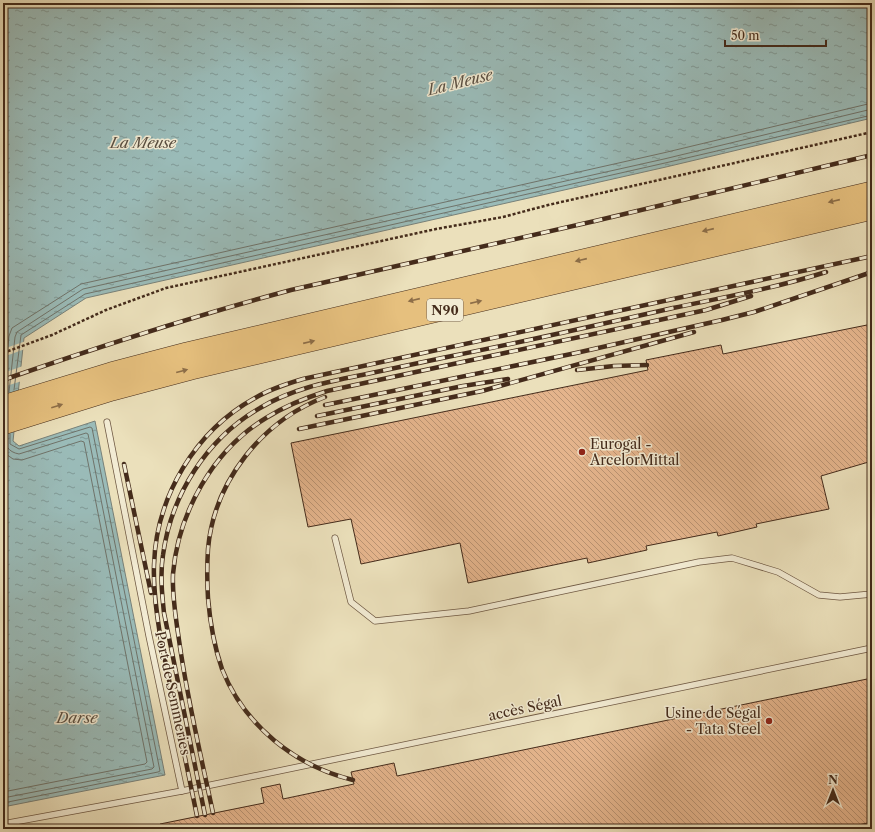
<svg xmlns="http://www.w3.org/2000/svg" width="875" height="832" font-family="'Libre Caslon Text',serif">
<defs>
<pattern id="water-ripples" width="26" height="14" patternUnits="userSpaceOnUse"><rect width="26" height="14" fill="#9abbb8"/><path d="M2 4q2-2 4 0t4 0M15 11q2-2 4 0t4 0" fill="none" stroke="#7f9895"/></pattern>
<pattern id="building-back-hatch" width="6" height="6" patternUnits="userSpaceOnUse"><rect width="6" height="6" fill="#e4b48c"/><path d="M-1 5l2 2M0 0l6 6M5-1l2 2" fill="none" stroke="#ba9372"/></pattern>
</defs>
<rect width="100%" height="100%" fill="#ebe0bb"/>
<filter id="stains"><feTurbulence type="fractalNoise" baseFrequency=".005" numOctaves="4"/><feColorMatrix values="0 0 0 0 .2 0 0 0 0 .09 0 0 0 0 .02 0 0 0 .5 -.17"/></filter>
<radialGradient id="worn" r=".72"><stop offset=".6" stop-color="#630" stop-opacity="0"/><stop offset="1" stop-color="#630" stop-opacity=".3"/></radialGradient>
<polygon fill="url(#water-ripples)" stroke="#788179" points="3,3 872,3 872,118 666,167 86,298 24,338 13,441 19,446 95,421 165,775 3,807"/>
<g fill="#ebe0bb">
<polygon points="26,341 25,349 3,357 3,349"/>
<polygon points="23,366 22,381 3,387 3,373"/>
</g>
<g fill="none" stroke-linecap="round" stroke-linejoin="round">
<g stroke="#6f736a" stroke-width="1">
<polyline points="14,390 21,335 85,294 665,163 872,115"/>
<polyline points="9,392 15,337 17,332 83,289 664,159 872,109"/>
<polyline points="3,394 9,336 12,328 81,284 663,153 872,103"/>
<polyline points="3,452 13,459 22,460 81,441 84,442 147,762 145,764 3,792"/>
<path d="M3 798 152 769 154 767 88 434 86 433 19 454C8 452 4 445 5 435"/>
<polyline points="3,803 158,772 160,771 92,428 90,427 19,449 10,444 10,434"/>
</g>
</g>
<g fill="url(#building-back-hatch)" stroke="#442b1b">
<polygon points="872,324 872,461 821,476 829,509 756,524 757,527 718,536 717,532 646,546 647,550 588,563 587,558 468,583 460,543 361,564 351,519 308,527 291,443 648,370 646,360 721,345 723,354"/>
<polygon points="872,678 872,822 840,829 161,829 160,824 264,803 261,788 280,784 283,799 354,784 351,772 394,763 397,776"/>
</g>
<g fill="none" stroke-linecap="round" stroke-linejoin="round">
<g stroke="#6e5843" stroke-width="7">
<g id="lane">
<polyline points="335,538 351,602 375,621 469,611 699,562 732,558 778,572 819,595 840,597 872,594"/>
<polyline points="182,791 872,648"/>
<polyline points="3,824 182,791 149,636 107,422"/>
</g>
</g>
<g stroke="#442b1b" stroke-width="22">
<g id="highway">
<polyline points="3,406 111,373 187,353 872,192"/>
<polyline points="3,424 112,390 191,369 872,209"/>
</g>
</g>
<polyline stroke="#442b1b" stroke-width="2.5" stroke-dasharray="3 2" stroke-linecap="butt" points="3,353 52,335 106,310 166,288 436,229 503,217 548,205 872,132"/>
<use href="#lane" stroke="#f2ebd3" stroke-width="5.5"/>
<use href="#highway" stroke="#e6c07e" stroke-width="21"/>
<g stroke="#442b1b" stroke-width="4.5">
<g id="rail">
<polyline points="577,370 614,366 647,365"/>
<path d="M3 380C98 347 194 316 291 290L595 221 872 155"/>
<path d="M325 397C262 421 214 481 208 549 207 565 207 582 208 598 210 622 214 646 222 669 244 725 295 766 353 780"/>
<polyline points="325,405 576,353 722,320 754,312 872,272"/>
<polyline points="317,416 463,386 508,379"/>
<polyline points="299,429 482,391 694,332"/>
<polyline points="124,464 151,593"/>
<path d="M213 813C201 756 187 698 179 640 176 619 172 596 173 574 178 513 213 450 266 418 285 406 305 398 327 391L706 310 751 296"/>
<path d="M205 815 164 613C162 594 160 574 163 555 171 495 207 438 260 408 291 389 327 382 362 375 390 369 418 363 447 357 523 342 598 325 673 308 725 297 776 288 826 272"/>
<path d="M197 816 161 641C157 616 153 590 154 565 156 497 195 431 255 398 270 389 286 384 303 379L872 256"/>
</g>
</g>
<use href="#rail" stroke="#f2ebd3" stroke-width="3" stroke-dasharray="9" stroke-linecap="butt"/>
</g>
<defs><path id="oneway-solid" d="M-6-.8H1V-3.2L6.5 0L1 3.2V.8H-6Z"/></defs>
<g fill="#8d6e48">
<use href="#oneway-solid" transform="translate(834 201) rotate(167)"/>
<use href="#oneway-solid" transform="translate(708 230) rotate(167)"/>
<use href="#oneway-solid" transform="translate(581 260) rotate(167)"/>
<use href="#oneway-solid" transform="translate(414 300) rotate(167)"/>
<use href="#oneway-solid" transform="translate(476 302) rotate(-13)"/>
<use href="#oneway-solid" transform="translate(309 342) rotate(-13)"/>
<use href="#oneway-solid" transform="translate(182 371) rotate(-15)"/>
<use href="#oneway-solid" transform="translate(57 406) rotate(-17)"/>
</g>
<g fill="#8f2418" stroke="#f2ebd3" stroke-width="1.5">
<circle cx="582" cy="452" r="4"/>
<circle cx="769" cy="721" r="4"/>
</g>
<g text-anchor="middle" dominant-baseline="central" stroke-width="3" stroke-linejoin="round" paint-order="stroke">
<rect fill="#f2ebd3" stroke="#786552" stroke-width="1" x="427" y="299" width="36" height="22" rx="3"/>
<g font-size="13" font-weight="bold" fill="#442b1b">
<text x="445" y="310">N90</text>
</g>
<g font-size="14" fill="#442b1b" stroke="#f2ebd3" text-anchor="start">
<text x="590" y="444">Eurogal -<tspan x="590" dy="16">ArcelorMittal</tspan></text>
<text x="761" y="713" text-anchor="end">Usine de Ségal<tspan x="761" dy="16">- Tata Steel</tspan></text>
</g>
<g font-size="14" fill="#442b1b" stroke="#f2ebd3">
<text transform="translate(173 693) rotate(78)">Port de Semmeries</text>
<text transform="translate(525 708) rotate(-12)">accès Ségal</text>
</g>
<g font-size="15" font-style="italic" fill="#5a4f42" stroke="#f2ebd3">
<text transform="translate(460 82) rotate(-14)">La Meuse</text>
<text x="143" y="142">La Meuse</text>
<text x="77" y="717">Darse</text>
</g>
</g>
<rect width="875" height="832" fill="none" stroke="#ebe0bb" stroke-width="16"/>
<rect x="4" y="4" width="867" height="824" fill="none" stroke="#442b1b" stroke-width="2"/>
<rect x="8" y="8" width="859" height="816" fill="none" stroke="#442b1b"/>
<g transform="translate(833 790)" stroke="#f2ebd3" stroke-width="3" paint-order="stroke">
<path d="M0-3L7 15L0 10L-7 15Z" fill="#442b1b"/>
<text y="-6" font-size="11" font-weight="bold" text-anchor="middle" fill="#442b1b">N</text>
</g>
<path d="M725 40v6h101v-6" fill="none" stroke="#442b1b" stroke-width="2"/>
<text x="731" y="40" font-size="12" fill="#442b1b" stroke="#f2ebd3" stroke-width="3" paint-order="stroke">50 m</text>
<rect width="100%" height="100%" filter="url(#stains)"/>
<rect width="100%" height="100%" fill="url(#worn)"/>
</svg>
